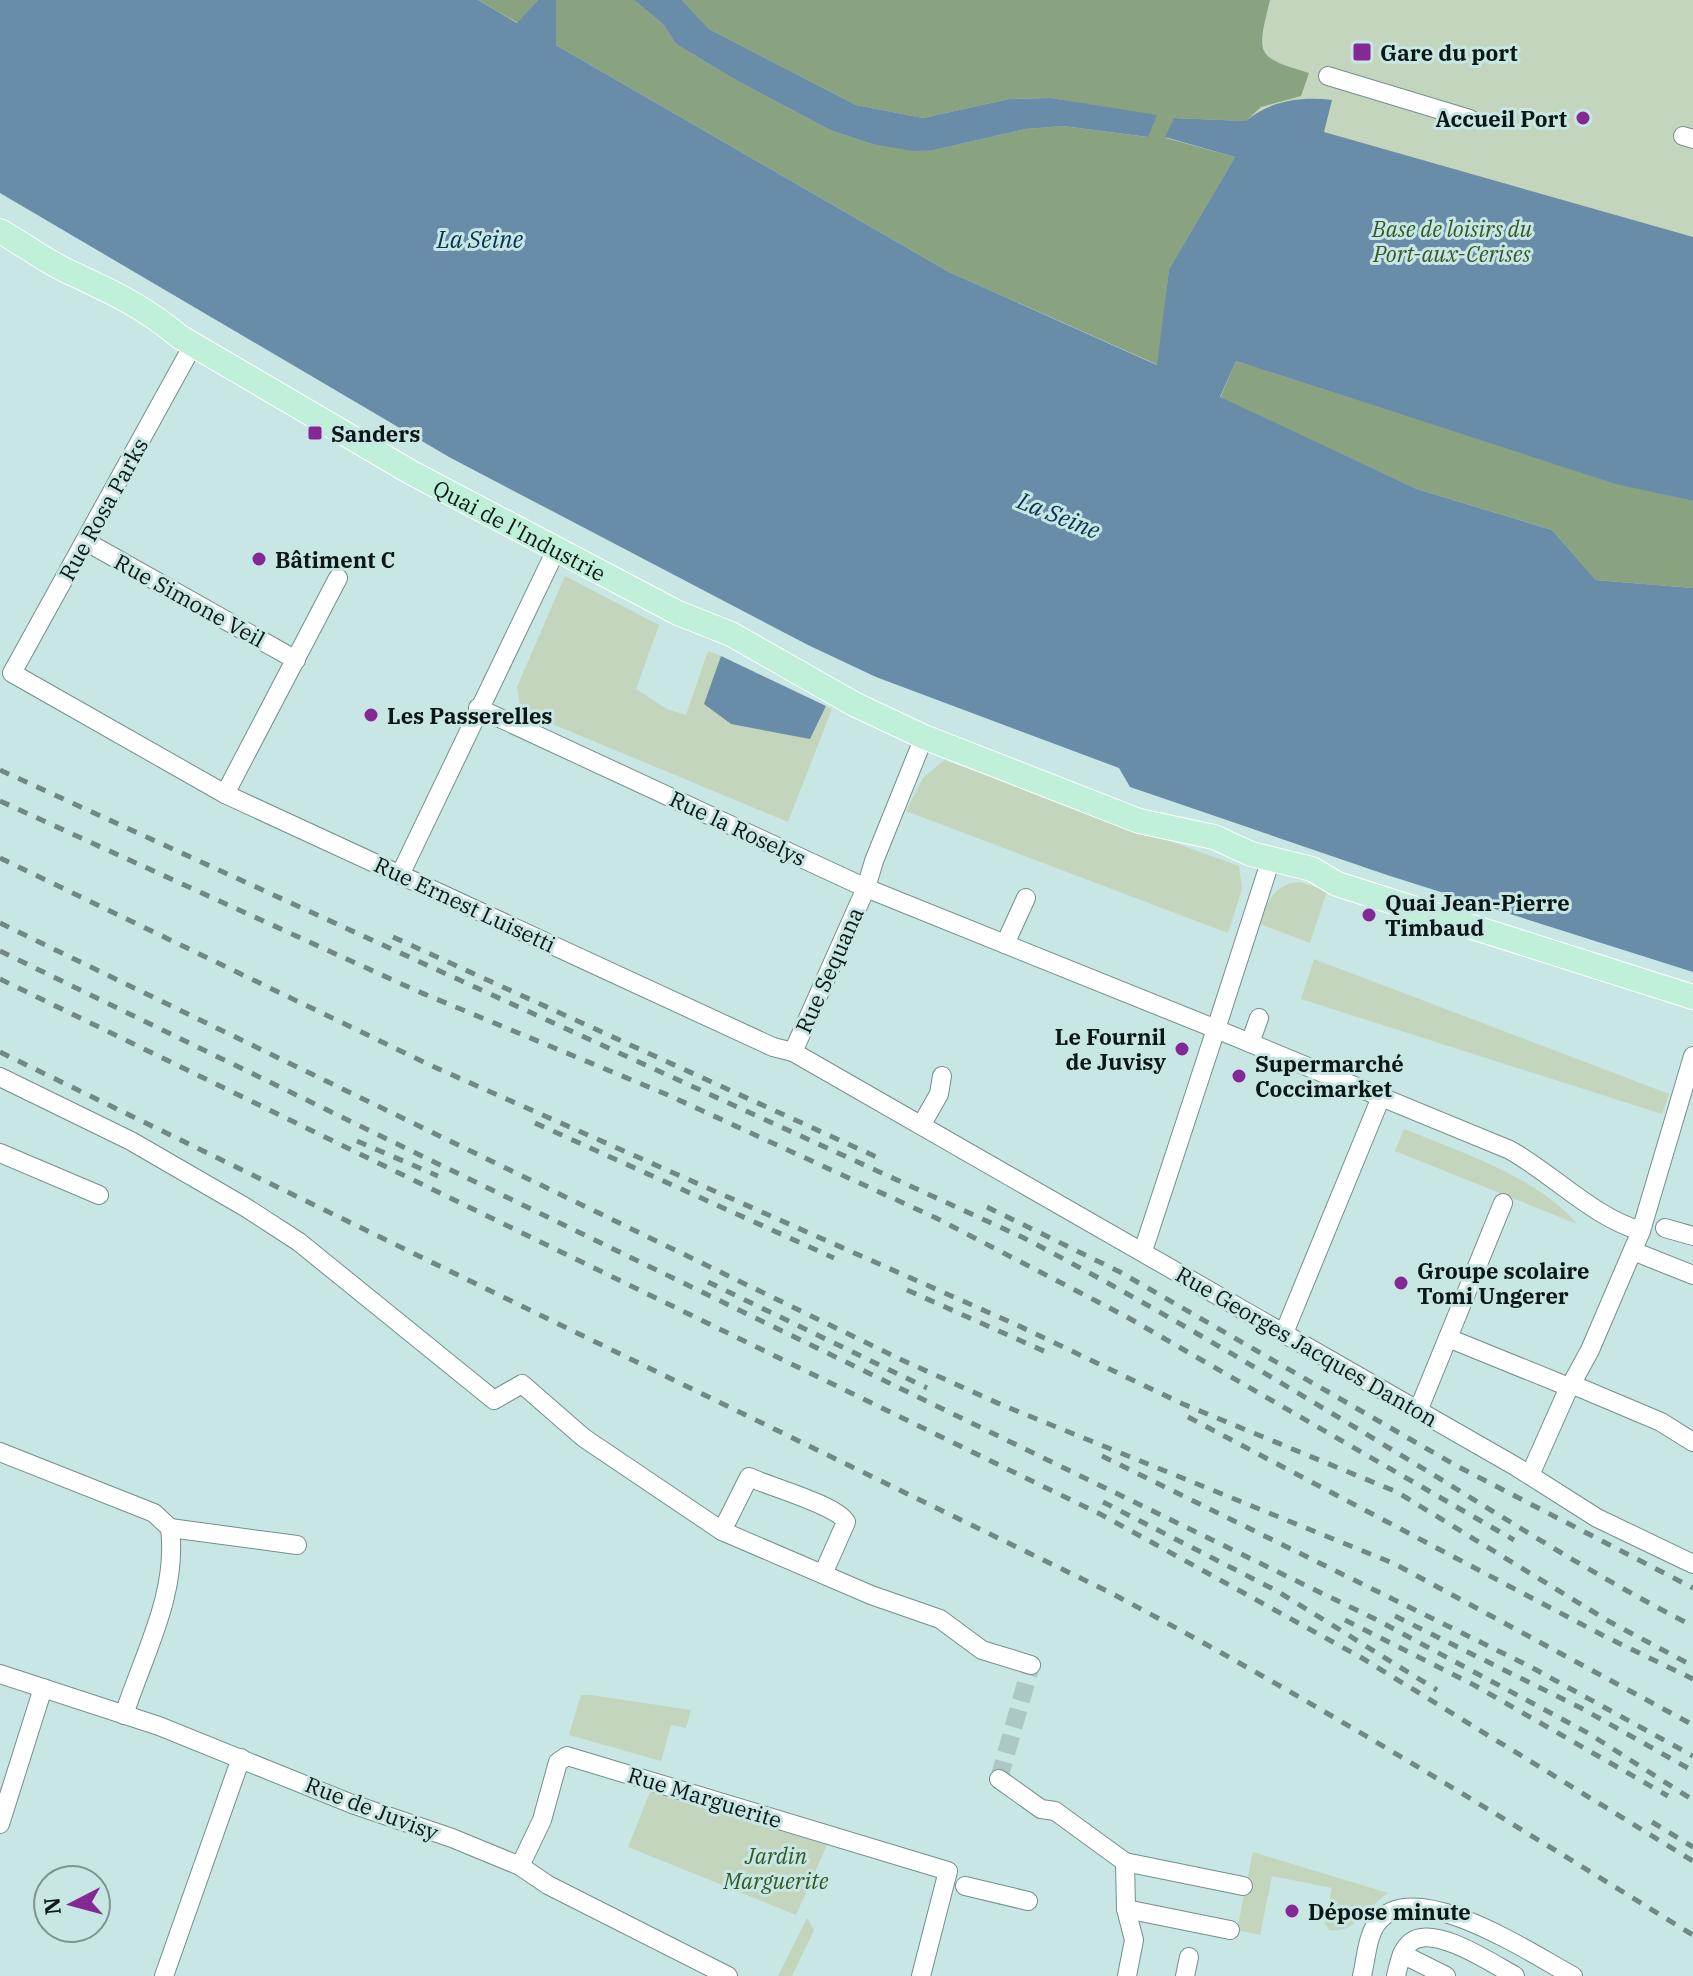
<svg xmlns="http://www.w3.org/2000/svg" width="1693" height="1976" font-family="'IBM Plex Serif',serif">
<rect width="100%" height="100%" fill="#c8e6e3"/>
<g fill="#c4d5bd">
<polygon points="478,0 1693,0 1693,588 1596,580 1552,530"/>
<polygon points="565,576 659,625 636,689 667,709 686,715 708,651 721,656 705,704 810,739 826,706 832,709 788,822 521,711 517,687"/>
<polygon points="944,760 1239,866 1242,889 1228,933 906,811 923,778"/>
<path d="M1300 882 1327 891 1310 943 1260 924C1267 901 1274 884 1300 882Z"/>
<polygon points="1314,959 1669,1094 1662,1114 1301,999"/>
<path d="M1404 1129C1458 1151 1540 1178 1577 1224L1395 1151Z"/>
<polygon points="581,1695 591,1695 691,1710 686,1728 671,1725 661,1761 569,1735"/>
<polygon points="650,1792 827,1845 796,1915 628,1847"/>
<path d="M1253 1852 1388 1893C1367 1906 1355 1935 1329 1930L1325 1923 1332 1888 1272 1876 1260 1935 1237 1930Z"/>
<polygon points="807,1918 814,1930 792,1976 778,1976"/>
</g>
<g fill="#89a27f">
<polygon points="478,0 538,0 518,23"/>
<path d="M556 0H634L664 25 676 44 734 79 830 130 872 144 934 150 1026 129 1063 126 1147 137 1156 116 1051 98 1009 99 923 118 856 105 709 29 682 0H1270C1257 54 1254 57 1309 73L1301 96 1261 107 1246 121 1175 118 1166 138 1235 157 1169 269 1158 365 949 272 556 45Z"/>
<polygon points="1236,361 1615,483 1693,501 1693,588 1596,580 1552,530 1417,489 1220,398"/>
</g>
<g fill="#698da9">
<path d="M0 0H478L517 23 538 0H556V45L949 272 1157 365 1169 269 1235 157 1165 137 1174 118 1246 121C1269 101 1301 96 1332 100L1324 132 1693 237V501L1616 484 1236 361 1220 397 1417 489 1552 530 1596 580 1693 588V972L1387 875 1130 787 1119 768 876 677 808 645 449 457 0 193Z"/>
<polygon points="634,0 682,0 709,29 856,105 923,118 1009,99 1051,98 1157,115 1148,137 1063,126 1026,129 934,150 913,151 872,144 830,130 734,79 676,44 664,25"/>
<polygon points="721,656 826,706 810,739 731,724 704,704"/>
</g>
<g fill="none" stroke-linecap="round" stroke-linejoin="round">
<polyline stroke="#acc7c4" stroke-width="18" stroke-dasharray="18 9" stroke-linecap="butt" points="999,1779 1031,1665"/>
<g stroke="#738f8c" stroke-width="20">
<g id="minor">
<polyline points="1328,76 1470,119"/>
<polyline points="1683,136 1693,139"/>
<polyline points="193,345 12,673 225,794 773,1047 793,1052 1515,1466 1597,1518 1693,1564"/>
<polyline points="85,541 296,660"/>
<polyline points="478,708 866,888 1216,1029 1143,1251"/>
<polyline points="225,794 338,578"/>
<path d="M1271 859 1216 1029 1510 1150C1554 1175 1593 1217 1641 1231"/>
<polyline points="400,875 557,548"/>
<polyline points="1005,944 1026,898"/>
<polyline points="1250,1043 1259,1018"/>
<polyline points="793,1052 866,888 874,861 924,737"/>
<polyline points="0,1077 131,1141 245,1207 299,1242 494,1400 522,1384 584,1438 722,1531 871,1595 940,1619 982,1650 1031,1665"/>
<polyline points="922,1124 939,1094 942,1076"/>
<polyline points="0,1153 99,1195"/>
<polyline points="1665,1228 1693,1236"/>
<polyline points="1633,1251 1693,1275"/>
<polyline points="1284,1333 1381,1097"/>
<polyline points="1448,1338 1569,1387"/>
<polyline points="1571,1384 1661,1422 1693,1442"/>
<polyline points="1418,1411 1503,1203"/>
<path d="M0 1452 154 1513 170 1528C178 1594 144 1653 124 1715"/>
<polyline points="1530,1475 1566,1394 1590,1350 1641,1231 1693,1056"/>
<polyline points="170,1528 297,1545"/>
<path d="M722 1531 749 1477C770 1487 837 1505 846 1522L823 1574"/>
<polyline points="0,1674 159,1726 352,1804 452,1838 520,1866 548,1885 728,1976"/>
<polyline points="999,1779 1041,1809 1055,1811 1125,1862 1126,1909 1134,1940 1127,1976"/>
<polyline points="0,1824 43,1688"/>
<polyline points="1125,1862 1243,1886"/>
<polyline points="520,1866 542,1820 558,1762 567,1756 948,1871 921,1976"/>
<polyline points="965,1886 1028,1901"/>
<polyline points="1126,1909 1230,1930"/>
<polyline points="1402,1954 1446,1976"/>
<polyline points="164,1976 241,1758"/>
<polyline points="1185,1976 1189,1957"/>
<path d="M1362 1976C1366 1959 1367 1937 1377 1923 1414 1874 1533 1955 1573 1976"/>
<path d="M1396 1976C1399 1964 1401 1950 1411 1942 1434 1924 1493 1964 1515 1976"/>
</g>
</g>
<g stroke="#fff" stroke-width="26">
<g id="major">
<path id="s1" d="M0 231C23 244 45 261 69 272 112 292 143 306 180 337L412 473 678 613 731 634 854 704 924 737 1139 821 1214 837 1251 854 1312 869 1337 884 1693 997"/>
</g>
</g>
<use href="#minor" stroke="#fff" stroke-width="18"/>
<use href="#major" stroke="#c1f0da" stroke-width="24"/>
<g stroke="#728886" stroke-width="5" stroke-dasharray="10 10" stroke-linecap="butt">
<path d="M0 770 1024 1238C1166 1312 1305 1397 1442 1480 1525 1531 1606 1582 1693 1626"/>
<polyline points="0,801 417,991 668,1095 936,1218 1127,1317 1514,1540"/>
<polyline points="0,858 432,1066 1017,1325 1183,1404 1397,1492 1610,1622 1693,1666"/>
<polyline points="0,923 902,1360 1002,1405 1395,1564 1693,1725"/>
<polyline points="393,937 881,1159"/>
<polyline points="0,951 1377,1620 1588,1733 1693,1800"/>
<polyline points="0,979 1102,1515 1362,1658 1693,1861"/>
<path d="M0 1052 1109 1592C1309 1697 1501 1817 1693 1935"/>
<polyline points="535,1123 834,1258"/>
<polyline points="357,1141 438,1176"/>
<polyline points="987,1207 1120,1272 1455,1465 1693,1588"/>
<polyline points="708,1282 927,1388"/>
<polyline points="907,1290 1046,1352"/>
<polyline points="1188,1417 1604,1636 1693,1679"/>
<polyline points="1102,1456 1529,1666 1693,1756"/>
<polyline points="1103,1502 1277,1591 1437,1690"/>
<polyline points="1395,1616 1581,1708 1693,1771"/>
<polyline points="1345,1620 1474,1685 1668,1796"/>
<polyline points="1652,1822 1693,1847"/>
</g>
</g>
<g fill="#842894" stroke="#c8e6e3" stroke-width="3">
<rect x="1352" y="42" width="20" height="20" rx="4"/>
<circle cx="1583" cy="118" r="8"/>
<rect x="307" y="425" width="16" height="16" rx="4"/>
<circle cx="259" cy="559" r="8"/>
<circle cx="371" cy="715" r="8"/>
<circle cx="1369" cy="915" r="8"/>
<circle cx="1182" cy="1049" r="8"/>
<circle cx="1239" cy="1076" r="8"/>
<circle cx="1401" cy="1283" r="8"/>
<circle cx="1292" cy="1911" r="8"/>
</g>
<g text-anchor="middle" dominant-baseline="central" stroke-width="6" stroke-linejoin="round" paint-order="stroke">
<g font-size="22" font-weight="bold" fill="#0c1817" stroke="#c8e6e3" text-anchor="start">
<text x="1380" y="52">Gare du port</text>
<text x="1567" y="118" text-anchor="end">Accueil Port</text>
<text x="331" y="433">Sanders</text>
<text x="275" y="559">Bâtiment C</text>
<text x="387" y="715">Les Passerelles</text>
<text x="1385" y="902">Quai Jean-Pierre<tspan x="1385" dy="25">Timbaud</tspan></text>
<text x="1166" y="1036" text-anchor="end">Le Fournil<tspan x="1166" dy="25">de Juvisy</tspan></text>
<text x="1255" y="1063">Supermarché<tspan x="1255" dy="25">Coccimarket</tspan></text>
<text x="1417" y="1270">Groupe scolaire<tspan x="1417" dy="25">Tomi Ungerer</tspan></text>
<text x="1308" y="1911">Dépose minute</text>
</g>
<g font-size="22" font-style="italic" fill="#345825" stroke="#c8e6e3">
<text x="1452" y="228">Base de loisirs du<tspan x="1452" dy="25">Port-aux-Cerises</tspan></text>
<text x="776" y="1855">Jardin<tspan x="776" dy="25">Marguerite</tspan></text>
</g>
<g font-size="22" fill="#0c1817" stroke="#c8e6e3">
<text transform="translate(103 509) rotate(-61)">Rue Rosa Parks</text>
<text stroke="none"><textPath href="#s1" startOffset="600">Quai de l'Industrie</textPath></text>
<text transform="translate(190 600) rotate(29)">Rue Simone Veil</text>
<text transform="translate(738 828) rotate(25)">Rue la Roselys</text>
<text transform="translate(465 904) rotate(25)">Rue Ernest Luisetti</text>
<text transform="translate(829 970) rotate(-66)">Rue Sequana</text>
<text transform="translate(1307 1346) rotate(30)">Rue Georges Jacques Danton</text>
<text transform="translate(705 1797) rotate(17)">Rue Marguerite</text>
<text transform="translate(372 1808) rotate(21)">Rue de Juvisy</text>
</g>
<g font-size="24" font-style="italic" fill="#043452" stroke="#c8e6e3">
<text x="480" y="239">La Seine</text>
<text transform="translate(1059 515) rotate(22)">La Seine</text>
</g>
</g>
<g transform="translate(72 1904) rotate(264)"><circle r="38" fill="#c8e6e3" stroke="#7d9491" stroke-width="2"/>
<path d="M0-6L14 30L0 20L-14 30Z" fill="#842894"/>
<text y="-12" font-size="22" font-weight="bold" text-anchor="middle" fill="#0c1817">N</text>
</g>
</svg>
